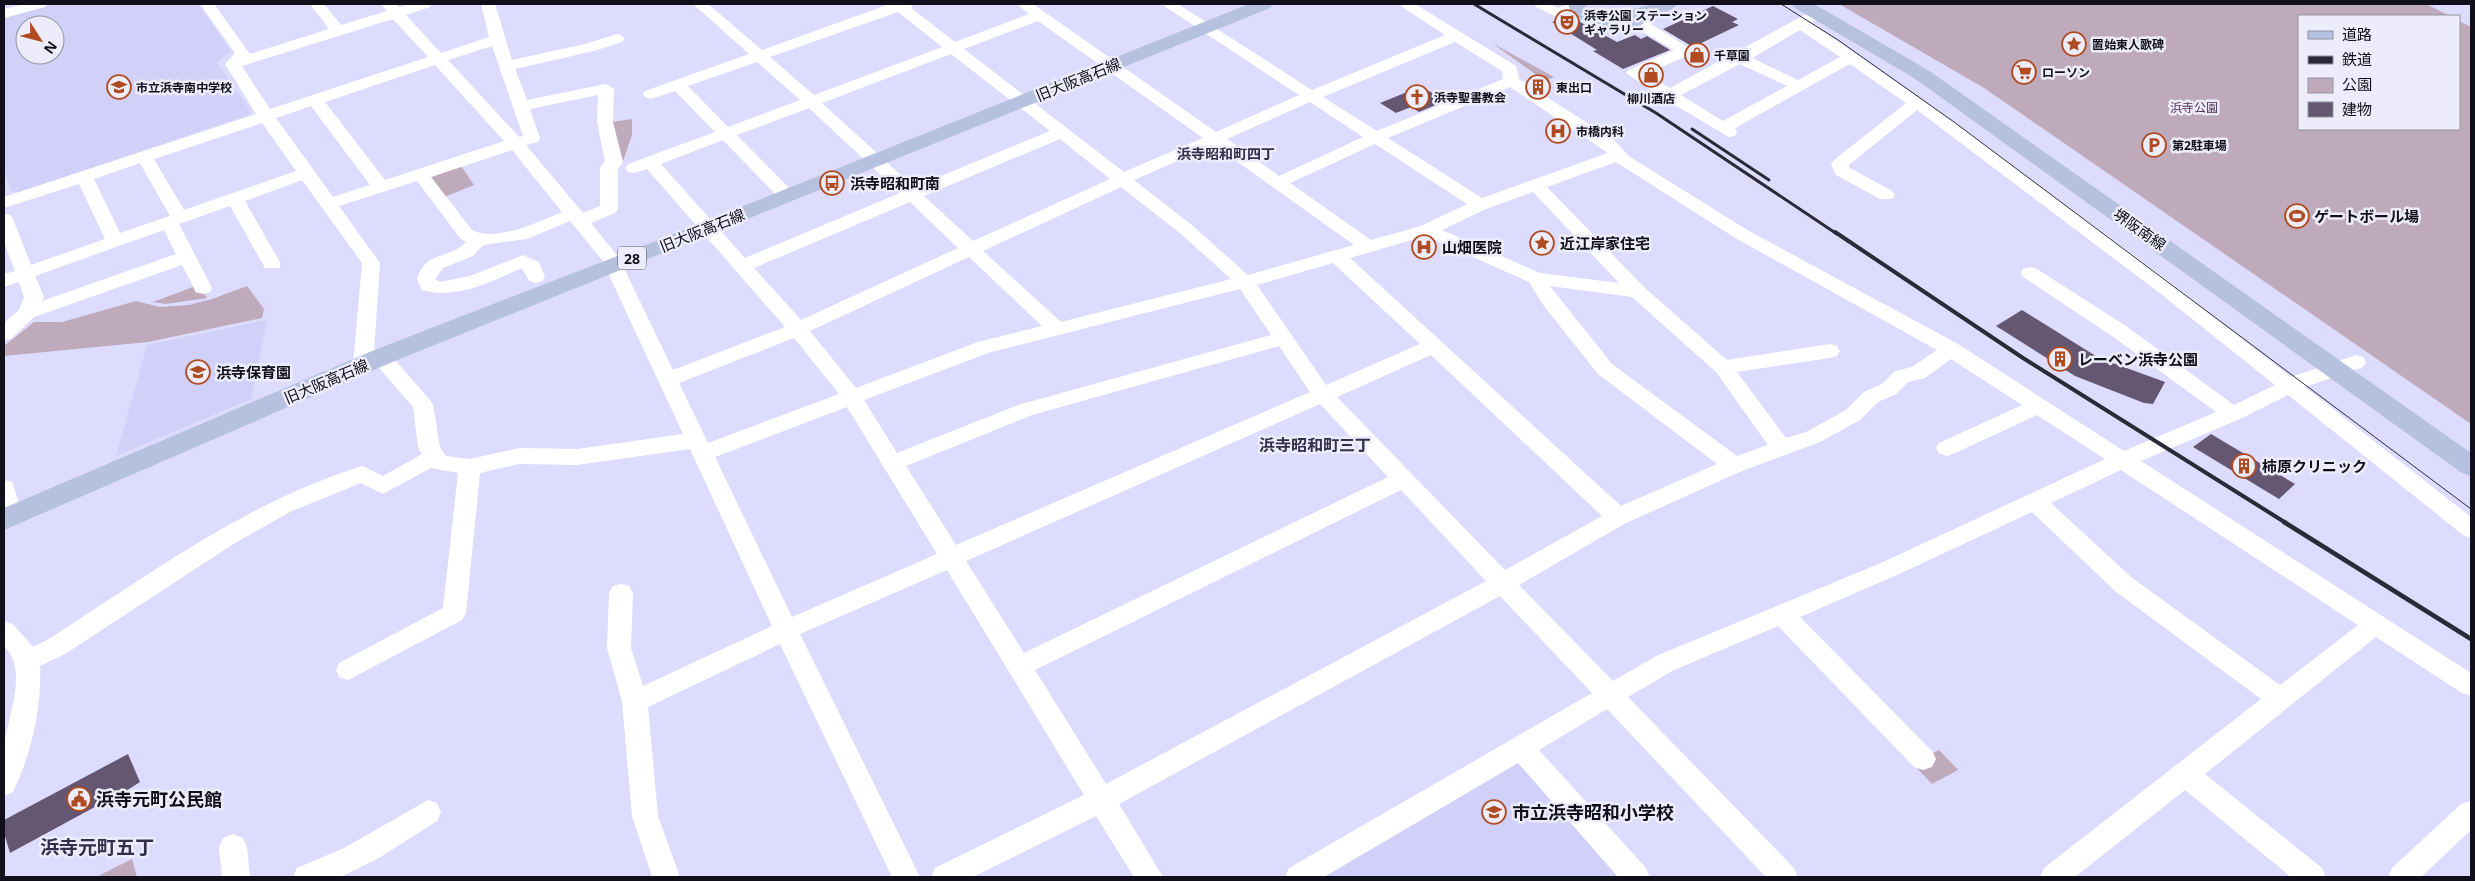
<svg xmlns="http://www.w3.org/2000/svg" width="2475" height="881" font-family="'Open Sans','Noto Sans JP',sans-serif">
<rect width="100%" height="100%" fill="#dddcfe"/>
<g fill="#d1d0f9" fill-rule="evenodd">
<path d="M52 4H198L231 52 217 62 251 112 246 116 20 192H12L4 170V18ZM25 25H55V55H25Z"/>
<polygon points="267,320 251,399 116,456 147,345"/>
<polygon points="1520,747 1636,877 1299,877"/>
</g>
<g fill="#bfaabb">
<polygon points="1839,4 2426,4 2450,16 2299,16 2299,129 2459,129 2459,21 2471,27 2471,424 1984,88"/>
<polygon points="1492,43 1554,77 1545,81"/>
<polygon points="632,119 632,135 623,161 612,122"/>
<polygon points="461,166 474,185 444,197 431,177"/>
<polygon points="247,286 264,309 262,318 148,342 4,356 4,346 34,322 62,322 136,301 160,307 189,305 212,299"/>
<polygon points="193,287 196,293 202,291 207,298 166,304 153,302"/>
<polygon points="1939,750 1958,770 1932,784 1913,764"/>
<polygon points="132,859 137,877 96,877"/>
</g>
<g fill="#655771">
<polygon points="1713,6 1738,19 1732,22 1739,25 1693,47 1663,29"/>
<polygon points="1569,16 1617,42 1635,35 1641,39 1647,36 1670,50 1623,69 1593,51 1597,50 1552,22"/>
<polygon points="1417,88 1423,92 1429,91 1445,101 1419,112 1411,107 1396,113 1380,103"/>
<polygon points="2022,310 2099,358 2165,382 2153,404 2144,403 2075,376 1996,326"/>
<polygon points="2211,434 2295,484 2279,499 2193,447"/>
<polygon points="128,754 140,782 104,805 104,802 10,853 4,833 4,820"/>
</g>
<g fill="none" stroke-linecap="round" stroke-linejoin="round">
<g fill="#fff" fill-rule="evenodd">
<polygon points="24,4 47,4 45,7 4,18 4,9"/>
<path d="M200 4H214L250 54 329 29 310 4H324L341 25 387 11 381 4H396L399 7 411 4H432L430 7 406 15 441 53 489 37 481 4H495L512 60 585 44 617 34 622 36 625 39 622 42 594 51 515 69 527 100 606 84 614 89 613 122 623 162 618 169V209L615 213 591 223 619 258 673 370 785 327 647 169 634 173 628 172 625 168 628 164 715 132 675 91 651 99 645 97 643 94 645 91 749 54 693 4H708L762 50 890 4H914L911 8 955 42 1029 14 1017 4H1033L1216 132 1299 95 1161 4H1178L1312 90 1445 35 1398 4H1415L1516 66 1519 79 1615 141 1630 157 1749 231 1958 344 2124 451 2216 412 2112 336 2023 277 2021 273 2023 269 2030 267 2037 269 2126 326 2234 405 2275 385 2161 294 1917 110 1849 165 1850 168 1892 191 1895 195 1892 199H1880L1836 175 1831 164 1834 160 1906 103 1850 64 1735 128 1737 132 1735 136 1729 137 1663 98 1626 73 1628 70 1674 50 1638 29 1636 26 1641 10H1651L1653 13 1651 24 1694 51 1691 54 1646 74 1670 88 1808 13H1818L1820 16 1811 23 1953 121 2175 286 2291 377 2356 355 2363 357 2366 362 2363 367 2305 387 2471 517V538L2463 535 2288 395 2240 419 2141 461 2471 673V696L2462 693 2376 637 2205 774 2322 868 2326 877H2291L2185 790 2075 877H2040L2044 868 2261 699 2115 591 2032 512 1897 575 1800 617 1932 751 1936 759 1932 767 1923 770 1914 767 1778 626 1674 670 1628 697 1794 868 1798 877H1766L1607 709 1539 750 1646 868 1650 877H1618L1518 763 1324 877H1285L1289 868 1592 693 1500 596 1119 804 1163 877H1134L1096 816 973 877H931L935 868 1084 795 947 570 800 634 920 877H892L780 644 648 707 658 816 680 877H652L632 816 622 701 607 648 609 593 613 586 621 584 629 586 633 593 631 648 643 686 772 626 690 449 577 465 519 464 480 473 466 613 462 620 348 680 339 677 336 670 339 663 443 608 458 473 431 468 383 494 361 483 292 511 235 543 65 654 40 666C42 708 31 755 13 792L4 796C3 780 2 761 4 746 8 715 29 671 4 646V621L13 624 33 647 47 640C148 576 247 501 363 466L383 476 422 454 418 448 413 407 373 361 370 370 363 372 356 370 353 365 362 263 302 180 245 201 281 264 279 268H265L230 206 179 224 212 288 210 292 203 294 196 292 182 265 34 317 11 339 4 340V323L19 310 24 297 19 282 4 287V274L15 271 4 242V214L10 215 13 219 31 265 105 239 79 184 4 208V197L256 114 225 64 235 53ZM898 12 942 47 814 95 770 57ZM393 19 428 57 270 109 242 66ZM1038 21 1203 138 1124 172 964 49ZM1800 30 1840 57 1798 80 1752 58ZM1455 42 1502 71 1503 79 1377 131 1323 97ZM492 46 523 136 519 137 448 60ZM951 54 1050 131 914 187 822 103ZM757 62 800 100 728 127 688 86ZM1740 64 1787 86 1723 121 1681 95ZM435 65 504 141 385 180 325 102ZM1510 87 1608 153 1482 198 1388 138ZM598 95 597 122 605 161 600 168V206L583 213 526 145 538 142 540 138 530 109ZM1310 102 1363 137 1279 176 1227 139ZM311 106 370 185 333 197 276 118ZM809 108 900 193 745 258 661 164 723 140 780 199H792L795 195 792 191 737 135ZM262 123 296 171 184 210 154 159ZM1060 139 1110 179 973 241 924 196ZM1375 144 1467 204 1421 226 1371 240 1290 183ZM1214 145 1354 245 1248 275 1193 226 1134 180ZM512 150 562 212C540 221 496 243 472 230L431 177ZM1616 162 1737 239 1937 350 1912 367 1895 371 1882 384 1864 392 1846 410 1806 432 1786 438 1737 372 1830 358 1837 356 1840 351 1837 346 1830 344 1727 360 1645 288 1547 187ZM140 163 170 216 120 233 94 179ZM417 181 460 238 466 242C449 260 426 250 417 279L422 290C458 300 490 282 522 268L529 281 536 283 543 281 545 277 539 262 523 255 470 276 440 282 435 279 443 268 473 256 483 245 527 239 570 221 602 260 683 434 577 449 519 448 470 459 446 456 440 447 433 405 430 400 388 352 381 350 374 352 380 263 339 206ZM1121 187 1181 234 1231 279 1061 322 983 251ZM1533 192 1619 283 1540 273 1442 230 1486 209ZM910 202 958 248 801 320 754 268ZM164 230 176 254 42 301 44 297 35 276ZM1426 236 1529 282 1544 306 1598 374 1717 464 1621 506 1350 258ZM969 257 1042 326 978 342 856 388 810 331ZM1333 263 1420 344 1326 385 1257 285ZM1550 286 1632 297 1716 372 1768 445 1737 456 1612 364ZM1240 289 1271 335 1018 405 897 453 864 400 991 352ZM794 338 839 394 708 443 679 383ZM1279 346 1310 392 956 545 906 466 1032 415ZM1431 355 1602 516 1505 570 1337 397ZM1951 359 2022 405 1939 443 1936 448 1939 453 1947 456 1955 453 2037 415 2105 459 1881 563 1656 656 1613 681 1519 585 1626 523 1742 471 1820 442 1860 420 1878 402 1896 394 1908 382 1925 378ZM1320 404 1388 477 1024 653 966 561ZM847 407 937 554 792 617 715 457ZM2121 470 2358 625 2280 685 2131 577 2051 503ZM1401 490 1486 581 1106 784 1035 670Z"/>
<polygon points="1534,4 1551,4 1558,8 1568,4 1582,4 1583,6 1581,9 1557,17 1536,7"/>
<polygon points="4,480 12,482 23,516 20,522 12,524 4,521"/>
<polygon points="428,800 437,803 441,812 437,821 379,858 341,877 293,877 297,868 344,848"/>
<polygon points="2471,801 2471,830 2421,877 2388,877 2392,868 2461,804"/>
<polygon points="233,834 243,838 247,847 250,877 222,877 219,847 223,838"/>
</g>
<g fill="#b5c1de" fill-rule="evenodd">
<polygon points="1249,4 1273,4 1270,8 390,363 4,530 4,508 372,351 633,250"/>
<path d="M1568 4H1586V7L1609 19 1620 20H1622L1620 16 1623 12 1653 4H1677C1672 12 1661 12 1653 17 1647 20 1643 25 1637 27 1614 37 1590 25 1571 13Z"/>
<polygon points="1792,4 1814,4 1928,70 2471,453 2471,476 2462,473 1914,78 1795,8"/>
</g>
<polyline stroke="#2b2a38" stroke-width="1" points="1781,4 1838,40 1954,122 2471,509"/>
<g stroke="#2b2a38" stroke-width="3">
<polyline points="1474,4 1656,113 1837,234"/>
<polyline points="1692,129 1769,180"/>
</g>
<polyline stroke="#2b2a38" stroke-width="4" points="1835,232 2023,358 2286,523"/>
<polyline stroke="#2b2a38" stroke-width="4.5" points="2284,522 2471,639"/>
</g>
<defs>
<g id="theatre-ring" transform="scale(1.25)"><circle r="9.5" fill="#ececfa" stroke="#b04a20" stroke-width="1.5"/><path d="M-5-5.5Q0-4 5-5.5V0Q5 5 0 6Q-5 5-5 0ZM-3.3-2.5H-1v1.5H-3.3ZM1-2.5H3.3v1.5H1ZM-2.8 1Q0 5.5 2.8 1Z" fill="#b04a20"/></g>
<g id="sight-ring" transform="scale(1.25)"><circle r="9.5" fill="#ececfa" stroke="#b04a20" stroke-width="1.5"/><path d="M0-6L1.8-2.2L6-1.7L2.9 1.2L3.7 5.4L0 3.3L-3.7 5.4L-2.9 1.2L-6-1.7L-1.8-2.2Z" fill="#b04a20"/></g>
<g id="shop-ring" transform="scale(1.25)"><circle r="9.5" fill="#ececfa" stroke="#b04a20" stroke-width="1.5"/><path d="M-5-2.5h2.3a2.7 3.5 0 0 1 5.4 0H5L5.5 6h-11ZM-1.5-2.5h3a1.5 2.3 0 0 0-3 0Z" fill="#b04a20"/></g>
<g id="supermarket-ring" transform="scale(1.25)"><circle r="9.5" fill="#ececfa" stroke="#b04a20" stroke-width="1.5"/><path d="M-6-5.5h2.5l.6 2H6L4.5 2H-2.5L-4.4-4H-6ZM-1.5 3.2a1.3 1.3 0 1 0 .1 0ZM3 3.2a1.3 1.3 0 1 0 .1 0Z" fill="#b04a20"/></g>
<g id="school-ring" transform="scale(1.25)"><circle r="9.5" fill="#ececfa" stroke="#b04a20" stroke-width="1.5"/><path d="M0-5L7-2L0 1L-7-2ZM-4 1L0 2.5L4 1V4Q0 6-4 4Z" fill="#b04a20"/></g>
<g id="building-ring" transform="scale(1.25)"><circle r="9.5" fill="#ececfa" stroke="#b04a20" stroke-width="1.5"/><path d="M-4-6H4V6H1V3H-1V6H-4ZM-2.5-4.3h1.7v1.8h-1.7ZM.8-4.3h1.7v1.8H.8ZM-2.5-1h1.7V.8h-1.7ZM.8-1h1.7V.8H.8Z" fill="#b04a20"/></g>
<g id="church-ring" transform="scale(1.25)"><circle r="9.5" fill="#ececfa" stroke="#b04a20" stroke-width="1.5"/><path d="M-1.2-6h2.4v3.5h3.3v2.4h-3.3V6h-2.4V-.1h-3.3v-2.4h3.3Z" fill="#b04a20"/></g>
<g id="hospital-ring" transform="scale(1.25)"><circle r="9.5" fill="#ececfa" stroke="#b04a20" stroke-width="1.5"/><path d="M-5-5h3v3.5h4V-5h3V5h-3V1.5h-4V5h-3Z" fill="#b04a20"/></g>
<g id="parking-ring" transform="scale(1.25)"><circle r="9.5" fill="#ececfa" stroke="#b04a20" stroke-width="1.5"/><path d="M-3.5-5.5H1a3.5 3.5 0 0 1 0 7H-1V5.5H-3.5ZM-1-3.4V-.6H.8a1.4 1.4 0 0 0 0-2.8Z" fill="#b04a20"/></g>
<g id="bus-ring" transform="scale(1.25)"><circle r="9.5" fill="#ececfa" stroke="#b04a20" stroke-width="1.5"/><path d="M-5-6H5V4H4V6H2V4H-2V6H-4V4H-5ZM-3.5-4V0h7V-4ZM-3.5 1.2v1.5H-2V1.2ZM2 1.2v1.5H3.5V1.2Z" fill="#b04a20"/></g>
<g id="stadium-ring" transform="scale(1.25)"><circle r="9.5" fill="#ececfa" stroke="#b04a20" stroke-width="1.5"/><path d="M0-5a6.5 5 0 1 0 0 10a6.5 5 0 1 0 0-10ZM-3.5-1.8h7v3.6h-7Z" fill="#b04a20"/></g>
<g id="civic-ring" transform="scale(1.25)"><circle r="9.5" fill="#ececfa" stroke="#b04a20" stroke-width="1.5"/><path d="M-.6-6.5H3V-4.5H.6V-3L4-1V1h2V6H-6V1h2V-1L-.6-3ZM-1.2 2.5V6h2.4V2.5Z" fill="#b04a20"/></g>
</defs>
<g fill-rule="evenodd">
<use href="#theatre-ring" x="1567" y="22"/>
<use href="#sight-ring" x="2074" y="44"/>
<use href="#shop-ring" x="1697" y="55"/>
<use href="#supermarket-ring" x="2024" y="72"/>
<use href="#shop-ring" x="1651" y="75"/>
<use href="#school-ring" x="119" y="87"/>
<use href="#building-ring" x="1538" y="87"/>
<use href="#church-ring" x="1417" y="97"/>
<use href="#hospital-ring" x="1558" y="131"/>
<use href="#parking-ring" x="2154" y="145"/>
<use href="#bus-ring" x="832" y="183"/>
<use href="#stadium-ring" x="2297" y="216"/>
<use href="#sight-ring" x="1542" y="243"/>
<use href="#hospital-ring" x="1424" y="247"/>
<use href="#building-ring" x="2060" y="359"/>
<use href="#school-ring" x="198" y="372"/>
<use href="#building-ring" x="2244" y="466"/>
<use href="#civic-ring" x="79" y="799"/>
<use href="#school-ring" x="1494" y="812"/>
</g>
<g text-anchor="middle" dominant-baseline="central" stroke-width="5" stroke-linejoin="round" paint-order="stroke">
<g font-size="12" font-weight="bold" fill="#100f1a" stroke="#ececfa" text-anchor="start">
<text x="1584" y="15">浜寺公園 ステーション<tspan x="1584" dy="14">ギャラリー</tspan></text>
<text x="2092" y="44">置始東人歌碑</text>
<text x="1714" y="55">千草園</text>
<text x="2042" y="72">ローソン</text>
<text x="136" y="87">市立浜寺南中学校</text>
<text x="1556" y="87">東出口</text>
<text x="1434" y="97">浜寺聖書教会</text>
<text x="1651" y="98" text-anchor="middle">柳川酒店</text>
<text x="1576" y="131">市橋内科</text>
<text x="2172" y="145">第2駐車場</text>
</g>
<g font-size="12" fill="#512b4c" stroke="#ececfa">
<text x="2194" y="107">浜寺公園</text>
</g>
<g font-size="14" font-weight="bold" fill="#312f49" stroke="#ececfa">
<text x="1226" y="153">浜寺昭和町四丁</text>
</g>
<rect fill="#ececfa" stroke="#52515d" stroke-width="1" x="618" y="246.5" width="28" height="23" rx="4"/>
<g font-size="14" font-weight="bold" fill="#100f1a">
<text x="632" y="258">28</text>
</g>
<g font-size="15" fill="#100f1a" stroke="#ececfa">
<text transform="translate(1078 79) rotate(-22)">旧大阪高石線</text>
<text transform="translate(2140 229) rotate(35)">堺阪南線</text>
<text transform="translate(702 230) rotate(-22)">旧大阪高石線</text>
<text transform="translate(326 381) rotate(-23)">旧大阪高石線</text>
</g>
<g font-size="15" font-weight="bold" fill="#100f1a" stroke="#ececfa" text-anchor="start">
<text x="850" y="183">浜寺昭和町南</text>
<text x="2314" y="216">ゲートボール場</text>
<text x="1560" y="243">近江岸家住宅</text>
<text x="1442" y="247">山畑医院</text>
<text x="2078" y="359">レーベン浜寺公園</text>
<text x="216" y="372">浜寺保育園</text>
<text x="2262" y="466">柿原クリニック</text>
</g>
<g font-size="16" font-weight="bold" fill="#312f49" stroke="#ececfa">
<text x="1315" y="445">浜寺昭和町三丁</text>
</g>
<g font-size="18" font-weight="bold" fill="#100f1a" stroke="#ececfa" text-anchor="start">
<text x="96" y="799">浜寺元町公民館</text>
<text x="1512" y="812">市立浜寺昭和小学校</text>
</g>
<g font-size="19" font-weight="bold" fill="#312f49" stroke="#ececfa">
<text x="97" y="847">浜寺元町五丁</text>
</g>
</g>
<rect width="2475" height="881" fill="none" stroke="#100f1a" stroke-width="10"/>
<rect x="2298" y="15" width="162" height="115" fill="#ececfa" stroke="#9494a0"/>
<rect x="2308" y="31" width="25" height="8" fill="#b5c1de" stroke="#9494a0"/>
<text x="2342" y="40" font-size="15" fill="#100f1a">道路</text>
<rect x="2308" y="56" width="25" height="8" fill="#2b2a38" stroke="#9494a0"/>
<text x="2342" y="65" font-size="15" fill="#100f1a">鉄道</text>
<rect x="2308" y="78" width="25" height="15" fill="#bfaabb" stroke="#9494a0"/>
<text x="2342" y="90" font-size="15" fill="#100f1a">公園</text>
<rect x="2308" y="102" width="25" height="15" fill="#655771" stroke="#9494a0"/>
<text x="2342" y="115" font-size="15" fill="#100f1a">建物</text>
<g transform="translate(40 40) rotate(126)"><circle r="24" fill="#ececfa" stroke="#9494a0"/>
<path d="M0-4L9 19L0 12L-9 19Z" fill="#b04a20"/>
<text y="-8" font-size="14" font-weight="bold" text-anchor="middle" fill="#100f1a">N</text>
</g>
</svg>
